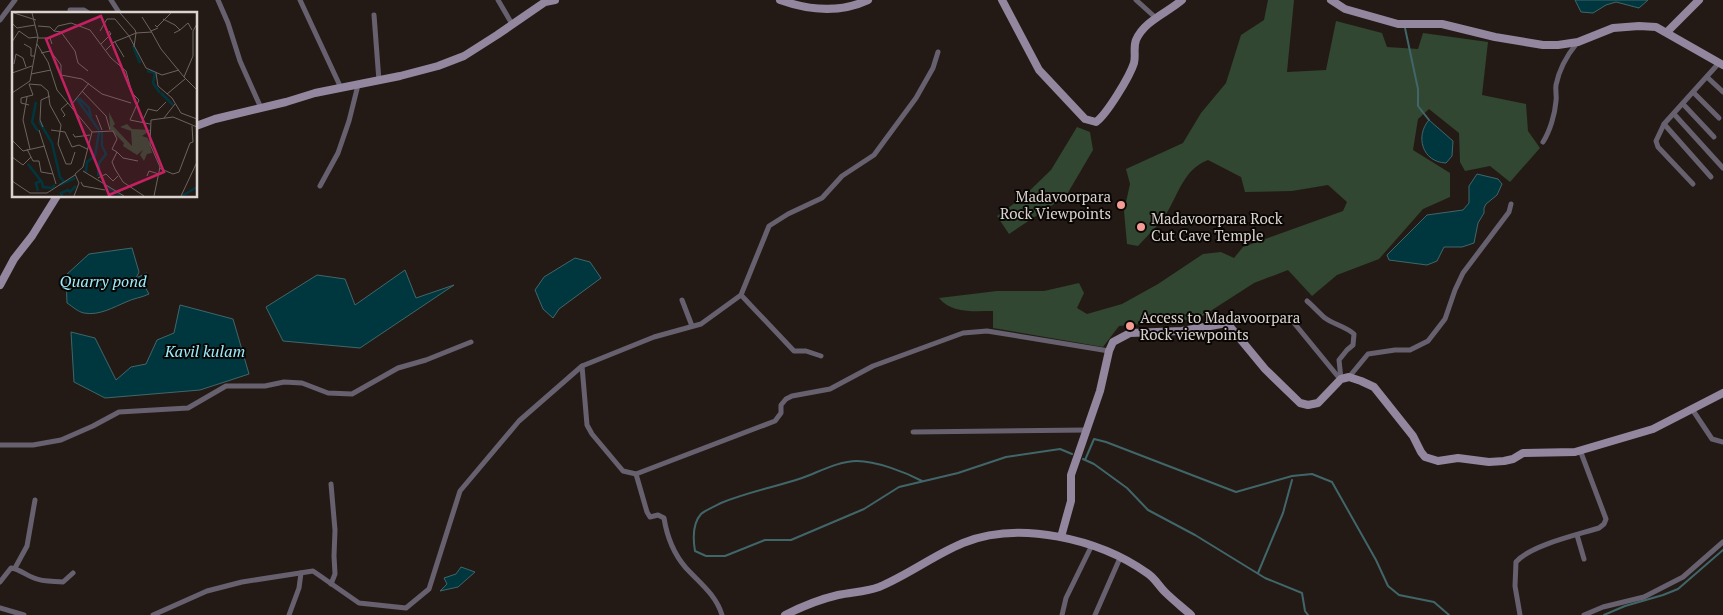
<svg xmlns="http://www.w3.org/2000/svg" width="1723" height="615" font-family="'PT Serif',serif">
<rect width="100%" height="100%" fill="#231a15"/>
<g fill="#314731">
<path d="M1268 0H1294L1287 72 1326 70 1336 21 1382 33 1387 47 1418 49 1423 33 1488 42 1482 95 1526 104 1528 131 1540 148 1510 182 1490 166 1465 171 1460 162 1459 133 1429 109 1418 119 1413 150 1450 173V197L1423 209 1379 259 1337 275 1312 296 1288 270 1254 283 1198 319 1119 326 1103 347 993 328V311C974 311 952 314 939 298L997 291H1044L1079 283 1084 293 1077 308 1087 314 1122 304 1158 284 1203 254 1221 252 1234 258 1243 247 1343 211 1347 202 1328 185 1292 191 1245 192 1241 177 1208 160C1182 170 1178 197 1164 217 1156 228 1146 237 1138 246L1127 244 1124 211 1130 184 1126 169 1183 143 1201 113 1226 83 1241 35 1264 20Z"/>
<polygon points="1077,127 1090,132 1093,150 1066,196 1009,234 997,216 1023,197 1051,170"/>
</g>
<g fill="#00373f" stroke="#41666a">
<polygon points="1575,0 1648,0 1639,8 1616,2 1606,5 1593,13 1581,12"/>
<path d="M1429 120 1453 141 1452 156 1446 163C1422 162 1415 136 1429 120Z"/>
<polygon points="1477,174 1498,179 1502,184 1497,195 1486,204 1484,208 1484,213 1478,223 1474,243 1462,247 1444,247 1437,261 1427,265 1389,260 1387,255 1427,215 1463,210 1469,203 1469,186"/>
<path d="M132 248 139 272 136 278 147 273 142 282 149 294C141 298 134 298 126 302 114 307 99 316 84 313 78 312 72 306 67 303L66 275 89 254Z"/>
<polygon points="575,258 590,262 601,278 559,309 553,318 543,309 535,290 544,277"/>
<polygon points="405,270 416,298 454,285 360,348 283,341 266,307 317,275 345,279 355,305"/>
<polygon points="180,305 233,319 249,374 200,390 105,398 74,382 71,332 95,338 116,380 131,367 146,364 157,340 174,333"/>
<polygon points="461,567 475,572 458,587 440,591 447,584 444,578 456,574"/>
</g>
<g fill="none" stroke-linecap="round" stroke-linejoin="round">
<g stroke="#41666a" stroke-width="2">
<polyline points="1405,28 1418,89 1418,106 1429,120"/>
<polyline points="1083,459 1094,464 1127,488 1148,510 1195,535 1265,578 1302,593 1305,611 1308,615"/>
<polyline points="1085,460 1094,439 1106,442 1236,492 1292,476 1312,474 1332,482 1376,560 1388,586 1399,595 1434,602 1449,615"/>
<path d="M922 481C905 472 876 461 857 461 838 461 819 472 802 478 775 487 748 492 721 503 715 506 706 510 701 514 692 524 693 539 695 551L706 556H725L765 540H791L864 509 899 487 958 473 1006 457 1060 449 1072 454"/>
<polyline points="1258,573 1283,513 1292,480"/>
<polyline points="1604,615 1625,606 1663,595 1678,589 1723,550"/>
</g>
<g stroke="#67606f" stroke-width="5">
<polyline points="111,0 120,14"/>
<polyline points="218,0 228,23 240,61 261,108"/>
<polyline points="300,0 341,88"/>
<polyline points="498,0 512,24"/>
<polyline points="1136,0 1156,18"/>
<polyline points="70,10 84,10 90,14"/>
<polyline points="374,15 379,81"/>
<polyline points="0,20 15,0"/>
<polyline points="1707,77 1723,92"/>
<polyline points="1693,92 1719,118"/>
<polyline points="1683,104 1714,137"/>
<polyline points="1674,114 1723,168"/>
<polyline points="1664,124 1711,177"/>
<path d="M1543 142C1550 131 1555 114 1556 101 1557 96 1555 90 1556 85 1559 70 1568 54 1577 43"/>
<polyline points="1693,184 1658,147 1656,141 1664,124 1719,63"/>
<polyline points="320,186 338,153 349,121 358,85"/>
<polyline points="741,295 794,351 806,351 821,356"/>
<polyline points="682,300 692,326"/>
<path d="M1307 301C1313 306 1319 313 1325 318 1335 325 1345 326 1354 334L1353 345 1347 350 1339 360 1341 379"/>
<polyline points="1290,318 1340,379"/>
<path d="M582 366 587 425 592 434 623 471 636 474 647 512 650 517 658 515 664 518C667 537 673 553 686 568 700 583 716 595 722 615"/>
<polyline points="1349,377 1368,354 1395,350 1410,350 1428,341 1445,319 1455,290 1463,273 1509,212 1511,204"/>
<polyline points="1692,409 1712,439 1723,442"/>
<polyline points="913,432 1087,430"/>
<polyline points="0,445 33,445 61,440 93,426 119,412 188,408 226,386 265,386 284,382 302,383 328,393 352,394 398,368 426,360 471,342"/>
<polyline points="636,474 775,421 781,413 781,405 786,399 792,396 830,389 873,366 963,333 987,331 1109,351"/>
<polyline points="1577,535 1584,559"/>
<polyline points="15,568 27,546 35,500"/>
<path d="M0 582 11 568C19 569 26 575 34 578 43 582 54 581 63 582L73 573"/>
<polyline points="331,584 335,574 334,556 335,530 331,484"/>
<polyline points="0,608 24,615"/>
<polyline points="153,615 207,591 242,582 313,571 359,603 406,608 429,589 460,491 519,421 582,366 654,337 701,324 741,295 769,226 788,214 822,198 842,176 874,155 916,98 933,68 938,52"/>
<polyline points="289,615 299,588 301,573"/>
<polyline points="1062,615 1066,598 1092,545"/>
<polyline points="1095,615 1120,558"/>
<path d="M1520 615 1515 586 1516 562C1531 545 1577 535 1599 528L1604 524 1606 519 1580 450"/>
<polyline points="1584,615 1603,607 1644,597 1683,577 1723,542"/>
</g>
<g stroke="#92879e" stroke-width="8">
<path d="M780 0C808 10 840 13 868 0"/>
<path d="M1002 0 1039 70 1085 119 1096 122C1107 114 1130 76 1134 63 1136 56 1133 48 1136 40 1144 21 1167 13 1182 0"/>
<polyline points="1331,0 1345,9 1398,24 1442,24 1495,37 1543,45 1558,45 1578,42 1613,28 1639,26 1656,27 1723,65"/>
<polyline points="1667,32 1699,0"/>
<polyline points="196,126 215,119 286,102 315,93 400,76 438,66 464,56 497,35 545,2 555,0"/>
<polyline points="0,285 14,259 32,236 57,196"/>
<polyline points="1061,537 1071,501 1071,475 1100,391 1109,351 1113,342 1130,333 1182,331 1227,323 1265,369 1300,403 1308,405 1318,403 1341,379 1349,377 1361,381 1374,387 1413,436 1421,452 1425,457 1438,461 1458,458 1489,462 1504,461 1513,459 1523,453 1575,452 1653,429 1723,393"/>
<path d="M785 615C803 606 817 600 838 595 851 592 866 592 879 587 908 575 934 555 963 543 1019 520 1099 539 1147 573 1154 577 1159 586 1165 592 1173 600 1182 607 1191 615"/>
</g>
</g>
<g fill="#f59c95" stroke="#090604" stroke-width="2">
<circle cx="1121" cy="205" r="5"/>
<circle cx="1141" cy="227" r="5"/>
<circle cx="1130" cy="326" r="5"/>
</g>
<g text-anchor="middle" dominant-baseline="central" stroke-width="4" stroke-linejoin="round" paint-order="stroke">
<g font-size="15" fill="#dad3d0" stroke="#090604" text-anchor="start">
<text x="1111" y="196" text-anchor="end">Madavoorpara<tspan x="1111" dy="17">Rock Viewpoints</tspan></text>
<text x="1151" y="218">Madavoorpara Rock<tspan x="1151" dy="17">Cut Cave Temple</tspan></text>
<text x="1140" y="317">Access to Madavoorpara<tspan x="1140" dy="17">Rock viewpoints</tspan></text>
</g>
<g font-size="16" font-style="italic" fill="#9beefd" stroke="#090604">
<text x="103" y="281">Quarry pond</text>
<text x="205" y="351">Kavil kulam</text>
</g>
</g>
<g transform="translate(12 12)">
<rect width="185" height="185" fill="#231a15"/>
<path d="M97 100 103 112 101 114 120 134 119 119 108 115 115 112 120 117 139 118 130 124 136 126 140 141 135 142 132 149 128 143 131 138 125 143 111 134 112 131 98 117Z" fill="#314731"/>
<path fill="none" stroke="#00373f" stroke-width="2.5" d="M121 34 128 51M135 59 143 61 141 71 148 81M149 81 161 93M24 90 20 110 26 119M79 105 77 96 68 87H65L87 118M27 109 40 131 48 165 52 170M16 152 29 169 24 171 26 179M74 160 75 150 83 144 87 120M86 164 87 151 94 142 90 134V120M30 170 31 175 40 176 43 173M47 173 63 166M94 174 108 183M50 184 49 181 56 178 58 180 64 174M170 184 185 175"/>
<path fill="none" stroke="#6c6460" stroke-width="1" d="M2 1 24 8M108 1 123 18 124 21 117 24 134 56 150 63 167 58M130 5 139 19 146 16M151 7 163 13 168 18 162 21M0 11 5 16 23 13M185 12 181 19V44L172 65 185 78M143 13 145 15 159 1M26 14 38 15 42 19 46 14 59 11 78 18 99 46 114 59 120 81 127 88 118 108 138 112M168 18 176 11 180 18M42 19 49 20 63 39 66 51 76 59M88 19 95 7H103L117 24 102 30 94 38M139 19 149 37 172 65M26 26H38L40 32M0 30 7 19 17 26 26 25M103 30 112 45M12 32 19 36V44H23M25 32 36 50 45 78 80 120 71 155 63 162 67 171 62 184M89 32 99 22 97 19M122 35 124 21 140 20M29 41 38 39 43 45 49 53V63L70 67 90 82 119 91M2 52 4 42 11 46 14 55M0 61 20 54M144 61 146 74 160 86 169 101 185 107M19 62 39 58M17 72 29 73 36 79 38 93 49 113 46 132 54 152H59L63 140M17 72 21 83 9 86V91L17 93M70 79 94 104 98 118M0 81 18 69 26 25 20 1M155 82 173 67M15 85 11 108 18 137M59 93 77 71M84 103 90 118M51 105 53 103 49 97 56 91M152 106 163 92M130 110 136 97 145 99 154 90M31 115 28 108 29 88 38 84M27 118 41 162M39 118 53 120 60 135 67 133 75 137M80 120 101 119 105 127 100 137 105 140 100 150 103 157 111 170 132 184M61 122 63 125 78 123M0 128 11 139 33 134M15 137 21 149H27L29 160 41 162 44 172M105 140 111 146 126 149M0 145 11 153 19 145M147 156 161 162 167 160 178 131 181 130 180 114M71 159 112 184M135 164 137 159 147 162M86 166 94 162 101 169 106 164M0 169 18 181H35L63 163M69 170 71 174 93 178M142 184 148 155 138 132 139 108 161 105 185 115M169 184 185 150"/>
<path fill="#c32161" fill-opacity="0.15" stroke="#c32161" stroke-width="2.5" d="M89 4 152 160 97 183 34 27Z"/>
<rect width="185" height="185" fill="none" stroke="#dad3d0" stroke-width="2.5"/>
</g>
</svg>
